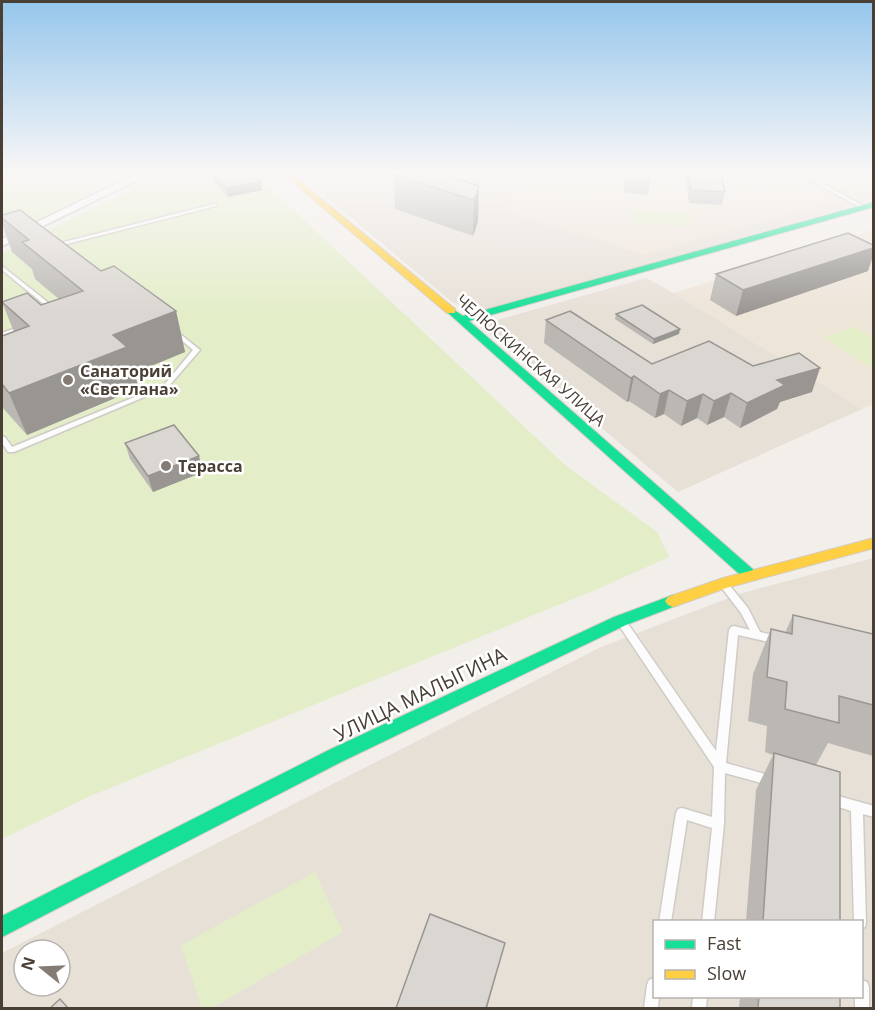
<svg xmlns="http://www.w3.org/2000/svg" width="875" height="1010" font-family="'Open Sans',sans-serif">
<rect width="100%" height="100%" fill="#f2eeea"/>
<g fill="#e7e0d7" fill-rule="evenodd">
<polygon points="298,173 873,173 874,200 495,308 471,309 452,302"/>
<polygon points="646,278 674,293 862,409 678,492 486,331 490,322"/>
<path d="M873 558V1008H2V953L601 647 739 594ZM654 922H862V996H654ZM24 950H60V986H24Z"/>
</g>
<g fill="#eee5d9">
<polygon points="520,173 788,173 839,201 644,255 509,212"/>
<polygon points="873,230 873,404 862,409 674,293"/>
</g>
<g fill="#e3edc8">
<polygon points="2,173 133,173 2,235"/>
<polygon points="165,173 254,173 565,465 657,532 669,557 595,590 88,797 2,839 2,253"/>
<polygon points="543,173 597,173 594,195 539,191"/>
<polygon points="847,173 873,182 873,190 853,196 829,183"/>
<polygon points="631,210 691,214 692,227 631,222"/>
<polygon points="855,327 873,338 873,369 823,337"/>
<polygon points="315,872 343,932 212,1008 202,1008 181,945"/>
</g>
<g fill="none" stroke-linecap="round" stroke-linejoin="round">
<g stroke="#cfcbc6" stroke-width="3">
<g id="lane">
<polygon points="798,173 803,173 865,207 861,208"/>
<polygon points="214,204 216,204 216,206 55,247 52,245"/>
<polygon points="2,266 55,308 55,310 51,310 2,270"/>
<polygon points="24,325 27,327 26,328 2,337 2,333"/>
<polygon points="174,329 200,350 168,387 14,452 8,452 2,443 2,437 5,437 12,447 164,385 193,350 172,332 171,331"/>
<polygon points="723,580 726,581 748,608 760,632 781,637 783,640 781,643 778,644 738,635 726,763 772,776 776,777 778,781 776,785 772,786 725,773 724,824 714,922 702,922 712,828 687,820 671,922 659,922 676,813 678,809 682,808 712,817 714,767 616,621 618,618 621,617 624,618 716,751 729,630 731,627 734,626 750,630 741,613 718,583 720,581"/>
<polygon points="831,794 874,806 874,817 863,814 866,922 865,927 862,928 862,922 854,922 851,811 827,803 825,799 827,795"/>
<polygon points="654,978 654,996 659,996 658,1008 644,1008 647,985 649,980"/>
<polygon points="862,980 867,982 869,987 869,1008 855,1008 855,996 862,996"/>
<polygon points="693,996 707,996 706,1008 692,1008"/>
</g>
</g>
<g stroke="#cfcbc6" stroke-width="4">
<polygon id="street" points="139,173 151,173 2,246 2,239"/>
</g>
<g stroke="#d4ccc2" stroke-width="2">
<g id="fast">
<polygon points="874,202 874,207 469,321 756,572 758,576 756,580 746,580 446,311 451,308 463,316"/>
<polygon points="673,595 678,597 681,601 678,605 626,625 341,762 2,937 2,916 329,750 614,617"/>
</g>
</g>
<g stroke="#d4ccc2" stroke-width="2">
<g id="slow">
<polygon points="282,173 290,173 455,309 455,313 447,313"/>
<polygon points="874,538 874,548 726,588 673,607 668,605 665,601 668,597 723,578"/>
</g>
</g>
<use href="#lane" fill="#fdfcfc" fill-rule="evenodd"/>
<use href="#street" fill="#fdfcfc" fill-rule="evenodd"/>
<use href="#fast" fill="#16e098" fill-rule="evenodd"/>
<use href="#slow" fill="#ffcf43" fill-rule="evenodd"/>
</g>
<g fill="#bbb8b4">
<polygon points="211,173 262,190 228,197 213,181"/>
<polygon points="625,173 650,173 650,182 648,195 624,193"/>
<polygon points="685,173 721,173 725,192 722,205 689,203"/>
<polygon points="394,175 479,186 478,221 473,236 395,209"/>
<polygon points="2,215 101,271 176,311 185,352 134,373 139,388 27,435 2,407 2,336 14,332 2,302 41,305 59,299 35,279 32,269 12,252 2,224"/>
<polygon points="868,271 736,316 710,300 716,274"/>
<polygon points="616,314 679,334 653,344 615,319"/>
<polygon points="546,320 652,364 753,366 812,392 780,402 777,409 740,428 724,417 707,425 697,418 681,426 664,414 655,418 629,401 627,402 544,343"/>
<polygon points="125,443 203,472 153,492 130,459"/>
<polygon points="793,615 873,634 873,756 828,743 816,765 840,921 746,921 756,790 773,755 765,752 767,726 748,721 753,674 771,629 785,633"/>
<polygon points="740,996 840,996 840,1008 739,1008"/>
</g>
<g fill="#999692">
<polygon points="261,181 262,190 228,197 227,188"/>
<polygon points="479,186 478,221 473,236 474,200"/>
<polygon points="873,248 873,256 868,271 736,316 743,290"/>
<polygon points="176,311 185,352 134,373 139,388 27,435 9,393 113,335"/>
<polygon points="680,329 679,334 653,344 654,339"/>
<polygon points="820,368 812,392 780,402 777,409 740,428 747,403 777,380"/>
<polygon points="634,376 629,401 627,402 631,378"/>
<polygon points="669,390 664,414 655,418 660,394"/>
<polygon points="731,393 724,417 707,425 714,401"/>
<polygon points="703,394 697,418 681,426 687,401"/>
<polygon points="199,456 203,472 153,492 148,476"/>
<polygon points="505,943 487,1008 486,1008"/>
</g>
<g fill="#dad6d1" stroke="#999692" stroke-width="1.5">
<polygon points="211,173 252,173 261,181 227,188"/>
<polygon points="399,173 440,173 479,186 474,200 394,175"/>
<polygon points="626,173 650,173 650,182 626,180"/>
<polygon points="689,173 721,173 725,192 691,190"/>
<polygon points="20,210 101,271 114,266 176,311 113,335 127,347 9,393 2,384 2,336 29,326 2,302 27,293 41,305 83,291 22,242 29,240 2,218 2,215"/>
<polygon points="848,233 873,245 873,248 743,290 716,274"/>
<polygon points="642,305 680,329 654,339 616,314"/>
<polygon points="570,311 652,364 709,341 753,366 799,353 820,368 777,380 785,385 747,403 731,393 714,401 703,394 687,401 669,390 660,394 634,376 631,378 546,320"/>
<polygon points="174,425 199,456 148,476 125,443"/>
<polygon points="793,615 873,634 873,705 839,696 839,723 785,709 787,682 767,677 771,629 792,634"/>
<polygon points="774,753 840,772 840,921 763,921"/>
<polygon points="430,914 505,943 486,1008 396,1008"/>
<polygon points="759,996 840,996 840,1008 758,1008"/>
<polygon points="60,999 68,1008 50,1008"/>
</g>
<linearGradient id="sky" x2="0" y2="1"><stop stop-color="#95c6ec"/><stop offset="0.55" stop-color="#f9f7f6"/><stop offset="1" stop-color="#f9f7f6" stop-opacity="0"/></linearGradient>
<rect width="875" height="314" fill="url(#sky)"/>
<g fill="#847c74" stroke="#fff" stroke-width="2">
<circle cx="68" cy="380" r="6"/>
<circle cx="166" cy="466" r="6"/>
</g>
<g text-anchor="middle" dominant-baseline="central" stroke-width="5" stroke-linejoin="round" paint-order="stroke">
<g font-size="16" fill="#493f35" stroke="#fff">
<text transform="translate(531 360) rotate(41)">ЧЕЛЮСКИНСКАЯ УЛИЦА</text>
</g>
<g font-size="16" font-weight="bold" fill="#493f35" stroke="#fff" text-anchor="start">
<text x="80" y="371">Санаторий<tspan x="80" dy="18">«Светлана»</tspan></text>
<text x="178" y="466">Терасса</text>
</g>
<g font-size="20" fill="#493f35" stroke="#fff">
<text transform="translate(420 694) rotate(-26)">УЛИЦА МАЛЫГИНА</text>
</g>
</g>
<rect width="875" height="1010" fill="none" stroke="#493f35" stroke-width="6"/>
<rect x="653" y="920" width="210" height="78" fill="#ffffff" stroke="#b6b2ae" stroke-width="1.5"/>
<rect x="665" y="940" width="30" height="9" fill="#16e098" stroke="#b6b2ae" stroke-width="1.5"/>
<text x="707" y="950" font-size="18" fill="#493f35">Fast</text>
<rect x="665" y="970" width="30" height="9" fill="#ffcf43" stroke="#b6b2ae" stroke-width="1.5"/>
<text x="707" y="980" font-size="18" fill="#493f35">Slow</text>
<g transform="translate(42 968) rotate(288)"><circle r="28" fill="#ffffff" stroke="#b6b2ae" stroke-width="1.5"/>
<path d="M0-4.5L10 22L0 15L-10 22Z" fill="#847c74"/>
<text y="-9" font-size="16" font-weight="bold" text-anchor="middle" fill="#493f35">N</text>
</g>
</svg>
